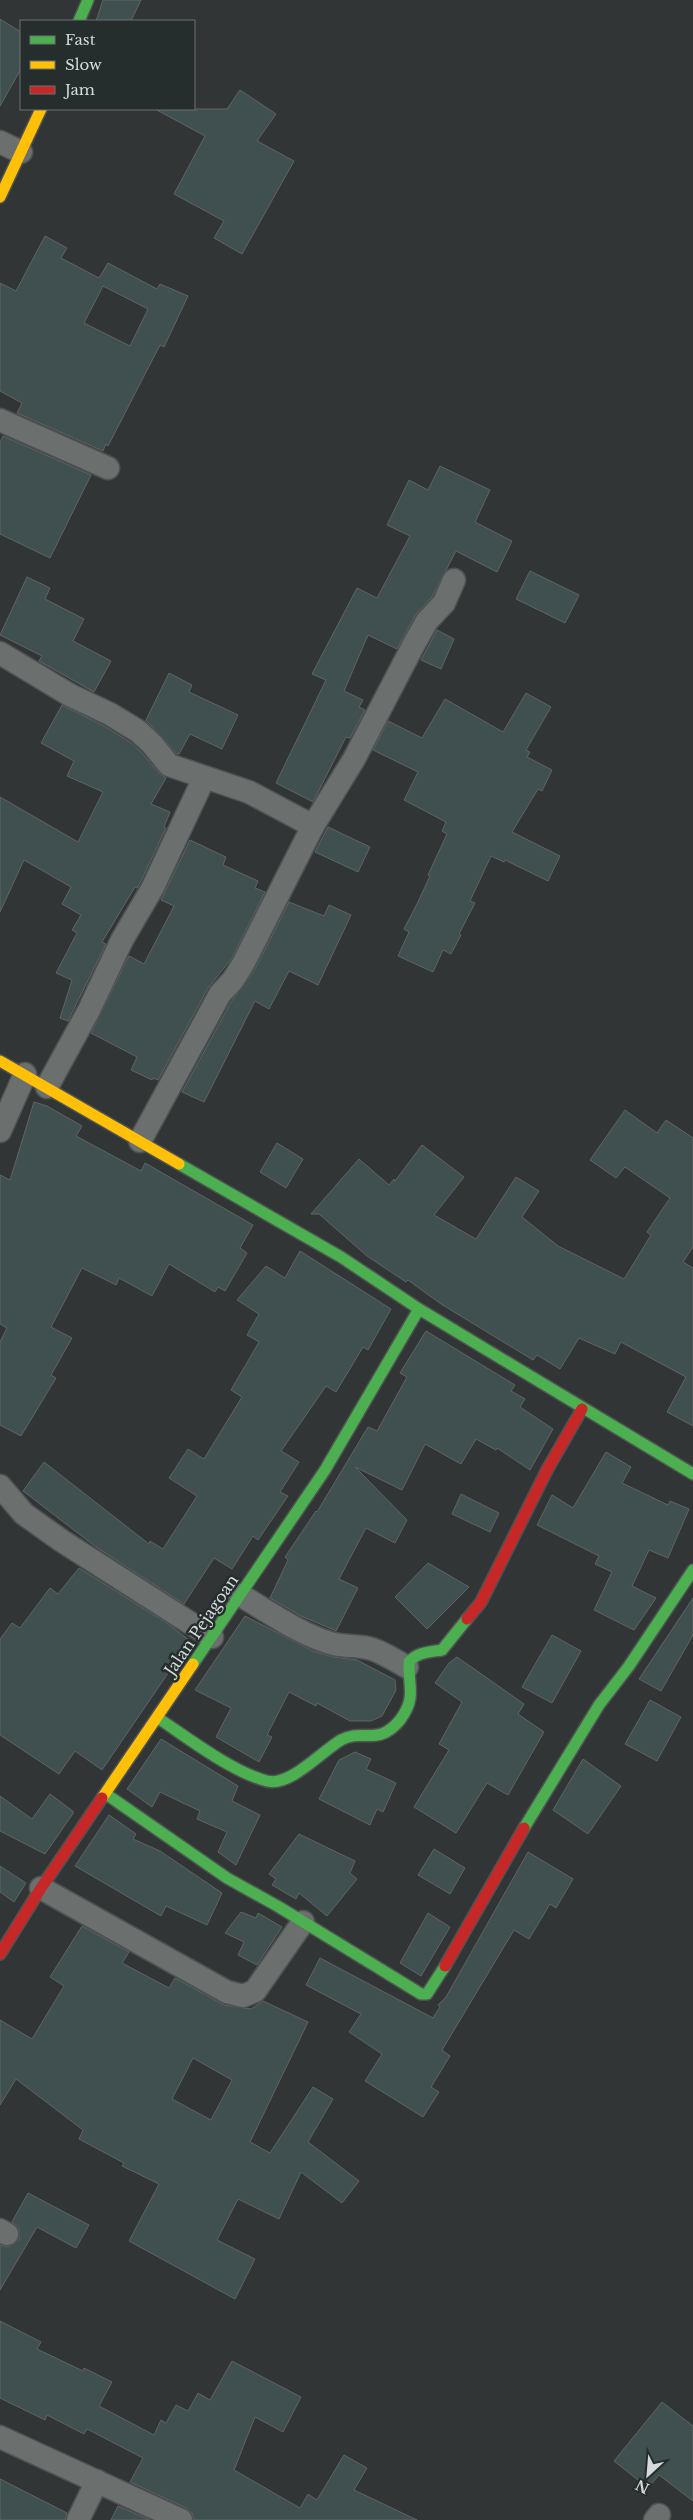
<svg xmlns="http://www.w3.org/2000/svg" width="693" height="2520" font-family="'Libre Baskerville',serif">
<rect width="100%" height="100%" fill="#313535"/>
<g fill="#405050" stroke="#606464" fill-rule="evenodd">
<polygon points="103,0 141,0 131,21 96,21"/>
<polygon points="0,19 21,32 21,69 0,106"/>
<polygon points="240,90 276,114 257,141 294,161 242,254 214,238 224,221 174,194 205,136 155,109 227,109"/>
<path d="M45 236 67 248 61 258 99 278 108 263 157 289 160 284 188 296 164 347 160 345 108 446 106 444 103 451 17 413 22 403 0 391V283L16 291ZM103 286 148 309 130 346 84 323Z"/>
<polygon points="3,436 91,475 50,558 0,534 0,442"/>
<polygon points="440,466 490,490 475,522 512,541 497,572 456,551 432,597 416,614 397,649 368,635 344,691 363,700 359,707 365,710 350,738 346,737 313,802 276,783 326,680 312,674 357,588 377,598 410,536 387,525 409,480 428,490"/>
<polygon points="530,571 579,595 565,623 516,599"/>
<polygon points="27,577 50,588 45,599 84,619 73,641 111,661 94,692 39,661 42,656 0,635"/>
<polygon points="437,630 454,639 441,669 421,660"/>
<polygon points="169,673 192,685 189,692 238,715 222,749 190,734 179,754 177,754 146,720"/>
<polygon points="526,693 551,707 526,750 530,752 527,757 552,770 542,791 538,789 512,832 560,856 548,881 505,860 504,862 491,856 470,901 475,903 459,934 461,935 451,954 443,950 433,972 398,956 409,932 404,929 417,904 430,876 428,875 447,834 442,831 446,822 404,800 418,772 373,750 388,721 422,738 445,699 503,732"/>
<polygon points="62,705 104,726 130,742 142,753 159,773 166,778 151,804 170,812 164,827 166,828 141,881 137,888 135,887 102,942 106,944 68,1021 60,1018 72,980 56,973 77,933 72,930 81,915 62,904 71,887 24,860 0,912 0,797 78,842 103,792 67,776 74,761 41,743"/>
<polygon points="328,827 370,847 358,872 315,852"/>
<polygon points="190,840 226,857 223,865 258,881 255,888 265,892 232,958 208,988 158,1080 153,1078 152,1080 131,1070 137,1057 91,1033 129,956 144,964 174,906 161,900"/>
<polygon points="289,902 324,916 329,905 351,915 318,985 289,971 269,1009 255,1001 204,1102 182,1092 231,1002 254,971"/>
<polygon points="34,1102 47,1106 82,1126 76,1136 141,1171 145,1163 253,1225 240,1248 247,1253 225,1291 218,1287 215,1292 169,1264 152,1296 119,1278 116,1285 82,1268 51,1327 72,1338 51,1375 56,1378 21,1436 0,1425 0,1342 7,1328 0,1324 0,1175 10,1180"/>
<polygon points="625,1110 657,1133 666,1120 693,1138 693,1247 683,1262 693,1268 693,1426 667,1412 686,1377 621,1342 615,1354 579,1338 560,1369 537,1355 533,1360 441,1304 408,1280 406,1282 367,1256 319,1214 311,1214 359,1159 389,1185 394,1179 395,1181 422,1145 464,1177 434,1215 476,1239 516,1177 539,1191 522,1217 558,1246 624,1279 651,1235 647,1232 670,1198 625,1167 616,1178 590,1160"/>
<polygon points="277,1143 303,1159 286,1188 260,1172"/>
<polygon points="300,1251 391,1309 368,1350 363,1347 336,1392 326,1386 281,1451 299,1462 280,1492 288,1496 258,1540 253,1536 232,1569 214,1558 184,1604 96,1547 23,1491 44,1462 149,1544 150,1541 163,1549 197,1496 169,1478 188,1449 204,1459 242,1397 231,1390 259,1342 247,1335 259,1314 237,1300 266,1266 285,1278"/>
<polygon points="426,1331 515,1385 511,1391 525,1399 520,1407 553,1429 530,1470 497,1448 496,1450 476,1439 461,1464 425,1444 402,1490 355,1467 407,1520 395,1543 366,1528 339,1579 358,1588 336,1631 334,1630 301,1616 270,1598 288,1560 285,1557 316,1511 317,1512 368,1427 377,1431 407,1377 400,1373"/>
<polygon points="606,1452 631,1467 622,1483 668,1505 670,1501 689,1509 668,1558 649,1550 632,1586 656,1598 634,1630 594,1610 612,1572 595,1564 599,1556 537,1525 552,1495 573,1508"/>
<polygon points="461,1494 499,1513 490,1532 452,1514"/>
<polygon points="428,1563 469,1587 427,1629 395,1597"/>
<polygon points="79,1568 170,1625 190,1641 102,1770 75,1751 59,1774 0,1735 0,1639 12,1623 20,1628 50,1588 58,1594"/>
<polygon points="693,1598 693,1635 661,1691 639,1679"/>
<polygon points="245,1616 313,1651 333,1657 357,1660 395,1680 396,1690 382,1716 371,1721 350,1721 317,1703 316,1706 289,1692 267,1735 272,1737 259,1762 216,1737 231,1708 195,1690"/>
<polygon points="552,1635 581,1651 552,1703 522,1687"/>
<polygon points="457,1657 524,1704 518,1714 544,1732 508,1795 487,1783 456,1833 414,1807 449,1750 439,1744 462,1702 435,1683 449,1663"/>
<polygon points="650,1700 681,1717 657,1761 625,1744"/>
<polygon points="161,1739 238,1786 232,1801 260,1815 236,1865 218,1852 227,1832 197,1819 200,1811 160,1792 152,1807 127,1789"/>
<polygon points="355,1752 371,1759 366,1769 396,1783 383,1812 377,1809 370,1825 319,1799 339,1760"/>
<polygon points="583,1759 621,1786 588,1834 553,1810"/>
<polygon points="50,1794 74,1812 45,1854 0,1831 0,1796 32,1819"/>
<polygon points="109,1815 136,1834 133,1839 160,1851 222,1893 207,1925 166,1906 161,1916 75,1866"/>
<polygon points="299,1834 355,1861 350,1873 357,1879 327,1916 299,1893 296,1899 272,1885 276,1879 269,1874"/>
<polygon points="434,1849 465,1868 450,1894 418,1875"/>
<polygon points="528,1852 573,1879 556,1908 550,1904 529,1939 514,1930 442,2050 450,2056 431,2087 439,2092 423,2117 365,2081 382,2054 349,2032 361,2014 306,1985 320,1958 433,2018 440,2007 438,2005 446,1997"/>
<polygon points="0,1866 26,1883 14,1902 0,1892"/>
<polygon points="241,1912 256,1918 258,1913 282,1927 257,1965 238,1955 244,1942 225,1933"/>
<polygon points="428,1913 450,1927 421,1976 400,1963"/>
<path d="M82 1926 129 1952 122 1963 169 1988 175 1978 224 2005 251 2009 263 2001 308 2022 250 2142 270 2153 313 2087 333 2099 308 2142 359 2181 342 2203 301 2172 279 2219 238 2199 217 2240 255 2259 235 2299 129 2241 159 2184 122 2166 124 2163 79 2139 83 2130 16 2079 0 2105V2020L32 2039 64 1986 50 1977ZM193 2058 232 2080 211 2120 172 2099Z"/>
<polygon points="28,2193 89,2225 76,2248 37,2227 0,2290 0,2245 8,2247 19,2240 19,2228 12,2222"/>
<polygon points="0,2321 41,2342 37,2349 83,2371 84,2368 112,2382 99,2406 154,2435 161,2420 166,2423 176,2405 188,2411 198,2393 210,2400 232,2361 301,2397 283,2432 255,2417 234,2470 300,2508 308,2494 317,2500 344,2455 367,2468 354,2490 417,2520 194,2520 192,2513 186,2508 130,2482 143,2458 87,2429 84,2434 47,2415 45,2420 0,2398"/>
<polygon points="662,2402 693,2426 693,2501 659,2475 648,2488 614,2461"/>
<polygon points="0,2479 67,2513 65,2520 0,2520"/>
<polygon points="118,2506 150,2520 111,2520"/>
</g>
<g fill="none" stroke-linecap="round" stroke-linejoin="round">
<g stroke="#4e5252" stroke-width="25">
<g id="street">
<polyline points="0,142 21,152"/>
<polyline points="0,420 108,468"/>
<polyline points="0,653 70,695 110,714 138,731 152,744 169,765 249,792 313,826"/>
<polyline points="47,1087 89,1010 122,940 153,887 204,778"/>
<polyline points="0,1131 25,1074"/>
<polyline points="140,1141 220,994 233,980 243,964 313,826 354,759 414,644 427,621 444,603 454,580"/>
<polyline points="0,1486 24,1514 62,1541 212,1637"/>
<path d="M240 1595C269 1612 298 1633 330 1643 343 1647 355 1645 368 1648 382 1651 395 1661 407 1667"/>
<polyline points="41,1888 227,1992 243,1996 255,1991 303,1922"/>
<polyline points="0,2230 7,2234"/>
<polyline points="0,2437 181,2520"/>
<polyline points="78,2520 97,2481"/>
<polyline points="655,2520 659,2515"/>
</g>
</g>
<g stroke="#4e5252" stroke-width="14">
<g id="fast">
<polyline points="79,21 88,0"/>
<polyline points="179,1164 341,1257 419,1309 693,1474"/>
<polyline points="193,1664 325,1470 419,1309"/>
<path d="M158 1718C188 1738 232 1772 267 1781 290 1787 322 1751 341 1740 363 1728 378 1747 400 1720 417 1697 408 1687 409 1662 417 1652 430 1652 442 1650L467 1619"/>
<polyline points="106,1794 227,1878 279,1907 421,1994 427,1994 445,1966"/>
<polyline points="524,1828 599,1705 629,1666 693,1570"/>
</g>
</g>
<g stroke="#4e5252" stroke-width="14">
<g id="slow">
<polyline points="0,197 41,109"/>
<polyline points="0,1061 179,1164"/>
<polyline points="102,1798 193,1664"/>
</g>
</g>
<g stroke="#4e5252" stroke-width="14">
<g id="jam">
<polyline points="467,1619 481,1602 547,1470 582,1409"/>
<polyline points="0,1954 41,1888 102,1798"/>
<polyline points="445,1966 524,1828"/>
</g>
</g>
<use href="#street" stroke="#6b6f6e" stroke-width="22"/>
<use href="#fast" stroke="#4caf50" stroke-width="11"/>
<use href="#slow" stroke="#ffc107" stroke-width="11"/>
<use href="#jam" stroke="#c62828" stroke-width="11"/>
</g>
<g text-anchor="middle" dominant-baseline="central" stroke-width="5" stroke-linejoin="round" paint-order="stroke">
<g font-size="16" fill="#d4d9d9" stroke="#252d2d">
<text transform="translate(201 1625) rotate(-56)">Jalan Pejagoan</text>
</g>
</g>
<rect x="20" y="20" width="175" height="90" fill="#252d2d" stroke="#6b7272"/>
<rect x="30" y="36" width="25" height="8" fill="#4caf50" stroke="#6b7272"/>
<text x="65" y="45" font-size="15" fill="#d4d9d9">Fast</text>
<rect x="30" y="61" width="25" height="8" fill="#ffc107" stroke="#6b7272"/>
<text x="65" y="70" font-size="15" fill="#d4d9d9">Slow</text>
<rect x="30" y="86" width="25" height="8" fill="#c62828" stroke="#6b7272"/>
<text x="65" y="95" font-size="15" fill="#d4d9d9">Jam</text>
<g transform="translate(648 2475) rotate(206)" stroke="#252d2d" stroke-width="4" paint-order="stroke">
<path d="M0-4L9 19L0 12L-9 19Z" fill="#d4d9d9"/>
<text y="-8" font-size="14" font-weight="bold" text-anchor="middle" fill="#d4d9d9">N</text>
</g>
</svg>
